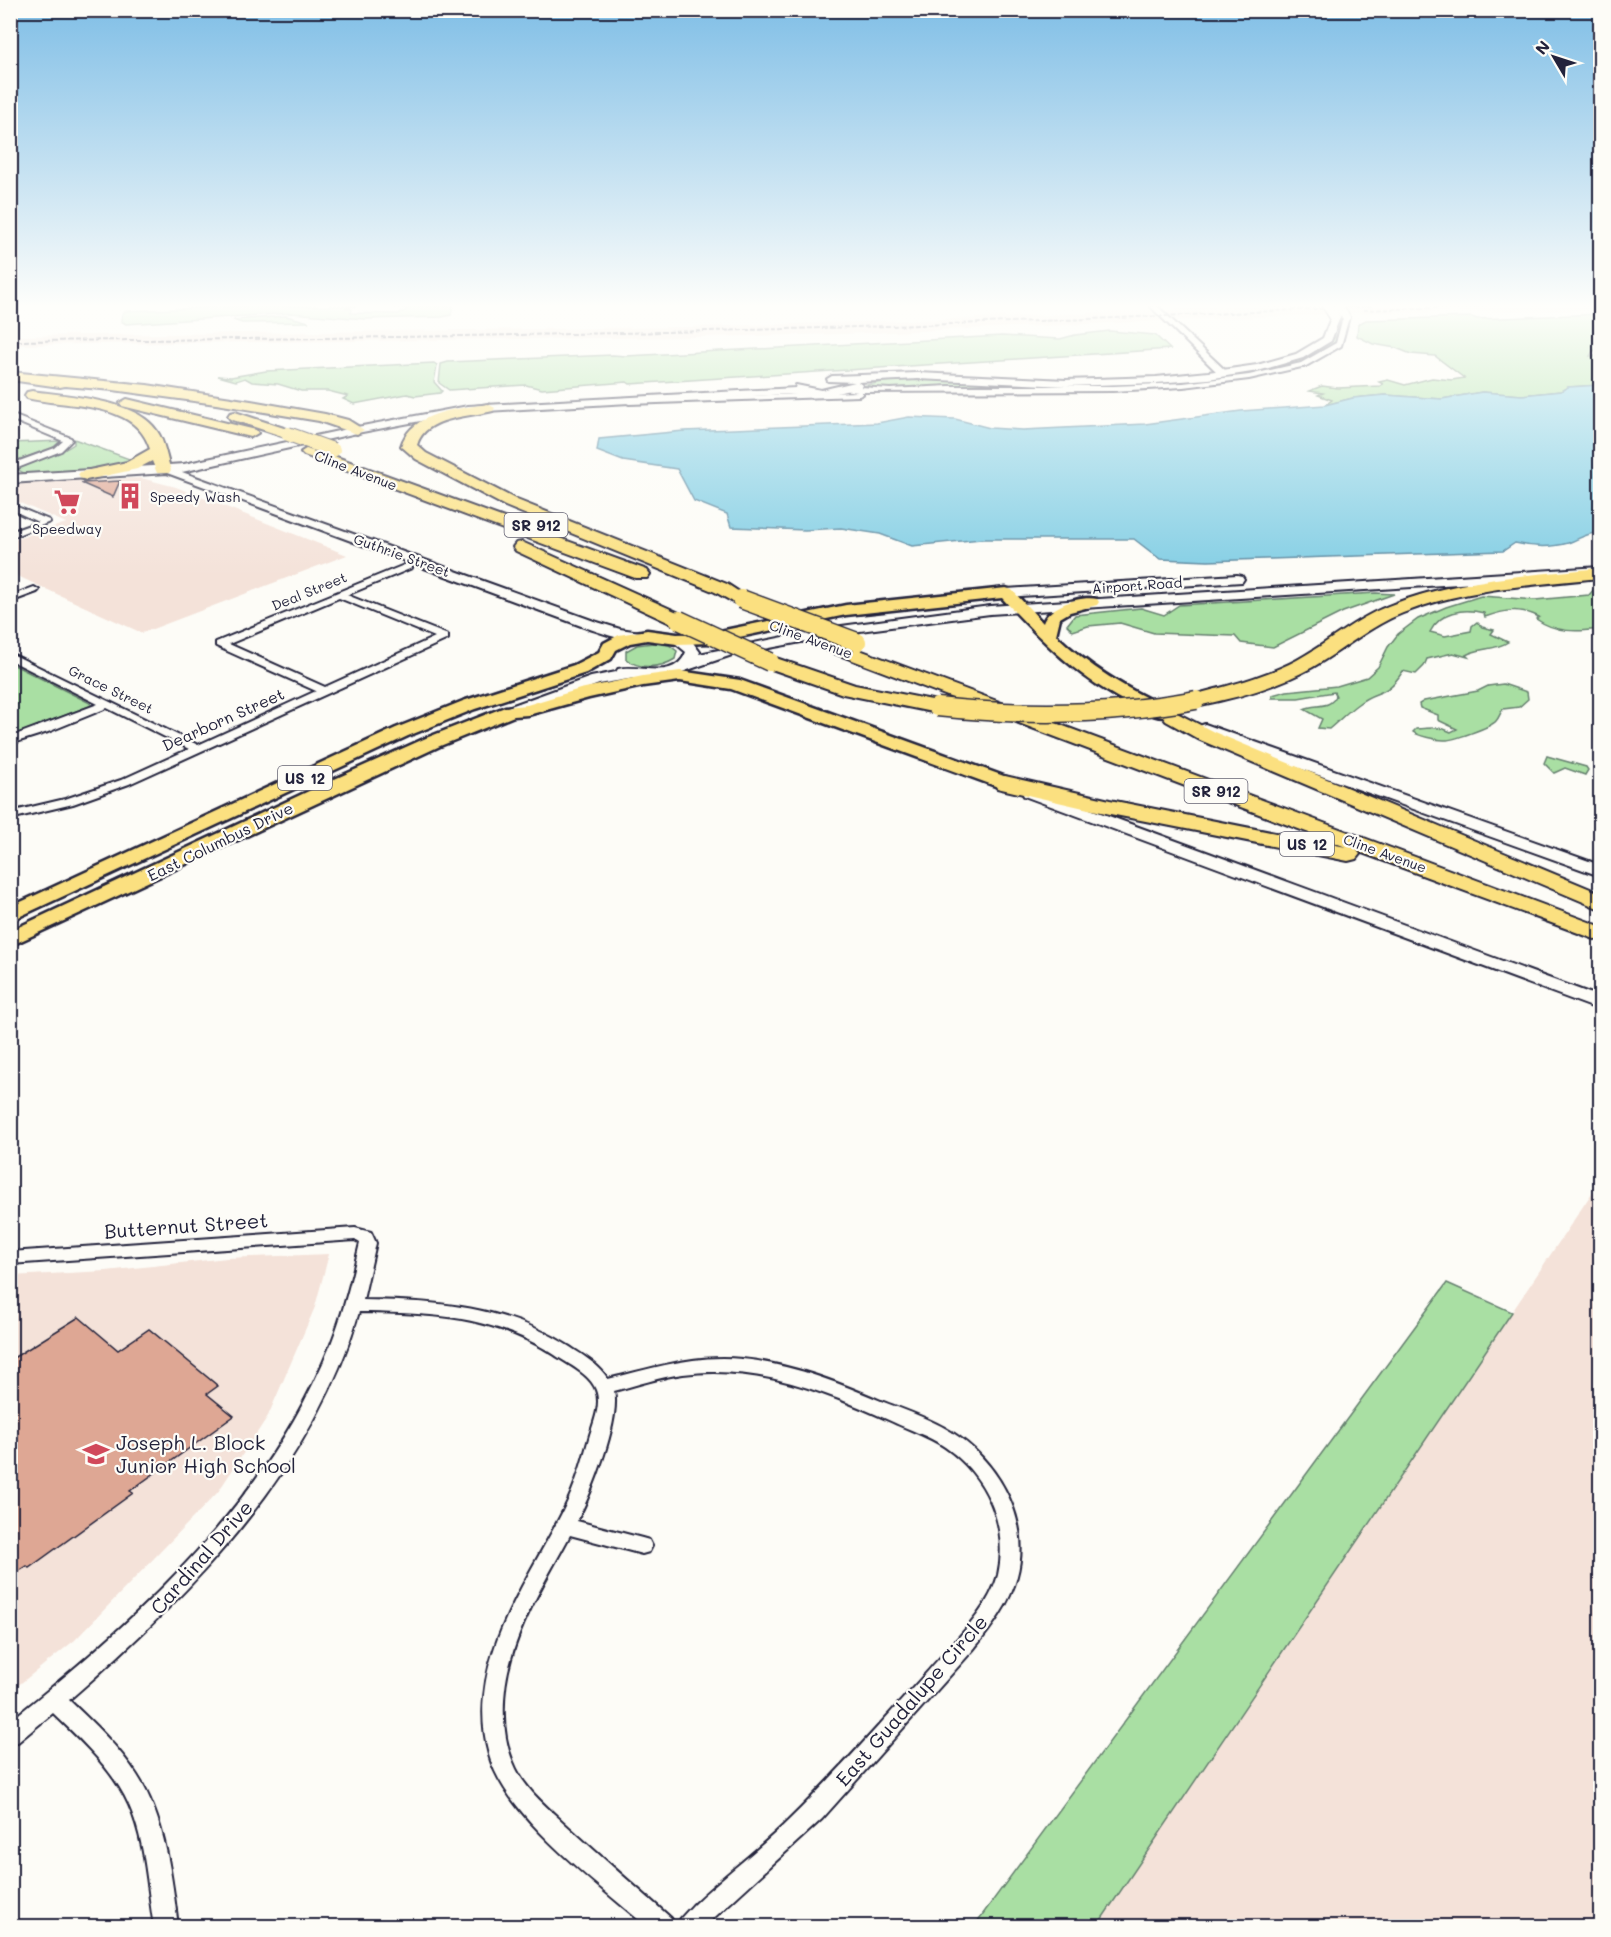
<svg xmlns="http://www.w3.org/2000/svg" width="1611" height="1937" font-family="Mali,sans-serif">
<rect width="100%" height="100%" fill="#fdfcf7"/>
<filter id="ink" filterUnits="userSpaceOnUse"><feTurbulence type="fractalNoise" baseFrequency=".0167" numOctaves="2"/><feDisplacementMap in="SourceGraphic" scale="12" xChannelSelector="R" yChannelSelector="G"/><feConvolveMatrix kernelMatrix="1 2 1 2 8 2 1 2 1" color-interpolation-filters="sRGB"/></filter>
<g filter="url(#ink)">
<g fill="#f4e2d9">
<polygon points="1241,306 1600,306 1600,310 1360,313 843,334 700,337 11,345 10,336 693,327 983,318"/>
<polygon points="141,478 176,487 347,555 142,633 11,573 11,541 66,523 11,499 11,486 34,482"/>
<polygon points="1600,1181 1600,1926 1097,1926 1512,1312"/>
<polygon points="329,1254 315,1307 268,1416 218,1492 75,1640 11,1691 11,1276 106,1271 227,1258"/>
</g>
<g fill="#a9dfa3" stroke="#66806f" stroke-width="1.5">
<polygon points="246,306 357,306 345,308 352,309 351,313 398,314 409,309 388,306 453,306 451,315 442,317 365,319 291,313 126,324 121,321 122,314 126,311"/>
<polygon points="1600,314 1600,349 1593,351 1590,356 1600,356 1600,385 1568,387 1561,391 1522,395 1482,392 1442,399 1385,395 1353,398 1325,405 1332,400 1318,395 1323,393 1309,391 1322,386 1338,388 1380,386 1383,384 1379,382 1388,380 1405,385 1432,378 1452,380 1464,378 1435,356 1411,354 1396,348 1373,344 1357,336 1358,324 1366,320 1472,317 1477,319"/>
<polygon points="286,316 309,322 242,323 233,320"/>
<path d="M1340 321 1343 329C1340 337 1337 343 1330 348 1300 371 1185 389 1148 383 1183 379 1344 372 1340 321Z"/>
<polygon points="1110,331 1155,335 1170,349 630,384 627,382 542,389 526,385 449,390 439,383 441,364 448,362 613,355 626,356 1002,336 1060,339 1075,335"/>
<polygon points="434,363 437,365 434,382 442,391 440,393 415,396 407,394 354,404 343,399 348,396 328,391 301,391 278,384 252,382 245,378 236,381 218,376 231,377 266,371"/>
<polygon points="936,378 1040,385 1124,384 1071,388 875,390 856,387 900,379"/>
<path d="M74 439 135 461 90 471 25 474 17 469C34 456 57 457 74 444Z"/>
<polygon points="60,441 52,449 11,462 11,443"/>
<path d="M1595 588H1600V629C1577 632 1556 633 1536 619L1539 617C1520 607 1505 610 1485 617L1484 613C1463 608 1441 611 1430 632L1445 636 1471 631 1472 626 1477 622 1482 627 1494 630 1491 634 1508 642C1496 650 1479 648 1466 655L1468 657 1453 653 1427 659 1424 666 1416 674 1403 671C1385 699 1378 688 1358 704 1348 711 1339 721 1329 729L1318 728 1322 719 1304 709C1315 703 1329 710 1336 696L1334 692 1298 698H1272V695L1287 691 1337 686 1367 677 1378 667 1388 647 1398 634 1418 619 1446 607 1481 596 1535 600 1589 595Z"/>
<polygon points="1376,593 1394,594 1343,612 1273,647 1241,643 1235,636 1154,633 1120,623 1088,626 1073,631 1067,625 1075,615 1141,608 1164,615 1179,605"/>
<path d="M653 643 669 645 677 651 675 659C661 668 639 670 626 659V651L637 645Z"/>
<polygon points="10,663 88,702 92,705 11,736"/>
<path d="M1503 684 1527 692 1528 699 1519 707 1503 709C1500 713 1499 718 1496 721 1491 727 1452 741 1444 740 1437 740 1418 736 1413 732L1416 729C1430 729 1437 725 1451 732L1457 729 1438 720V715L1420 708 1419 704 1424 701 1478 691 1488 686Z"/>
<polygon points="1547,756 1586,767 1588,770 1585,775 1565,768 1554,773 1544,763"/>
<polygon points="1447,1283 1512,1312 1097,1926 974,1926"/>
</g>
<path fill="#83cee4" stroke="#5c89a0" stroke-width="1.5" d="M1600 385V532C1583 534 1582 538 1568 543 1551 548 1532 547 1515 543L1503 551 1208 561 1160 559 1134 539H981L912 546 880 534 841 528 805 530 731 527 727 514 694 501 677 469 623 461 597 451 599 439 684 431 877 423 909 417 955 419 990 428 1023 430 1145 424 1241 411 1325 405 1353 398 1385 395 1442 399 1482 392 1522 395 1561 391 1568 387Z"/>
<g fill="#dea794" stroke="#22223b" stroke-width="1.5">
<polygon points="120,481 113,497 81,483"/>
<polygon points="79,1317 118,1350 149,1329 218,1386 207,1394 234,1416 130,1491 133,1493 29,1568 27,1566 10,1577 10,1360"/>
</g>
<g fill="none" stroke-linecap="round" stroke-linejoin="round">
<g stroke="#22223b" stroke-width="4">
<g id="street">
<polygon points="1150,306 1157,306 1227,372 1227,376 1221,376"/>
<polygon points="1346,315 1349,317 1341,346 1306,366 1249,379 1183,387 1113,391 861,392 863,394 859,396 629,404 625,402 629,400 858,392 843,390 842,388 846,386 890,389 949,386 1113,386 1183,383 1249,375 1301,363 1336,343 1343,317"/>
<polygon points="10,414 71,438 72,440 61,451 10,471 10,465 14,463 55,448 63,441 10,419"/>
<polygon points="10,504 49,520 50,522 10,538 10,532 38,522 10,509"/>
<path d="M409 563 412 564V568L347 595 448 635V639L129 784 73 804 10 819V812L65 799 121 780 189 749 107 708 48 732 10 744V737L98 704 10 660V653L198 745 316 691 216 646V642ZM339 598 435 637 325 687 229 644Z"/>
<polygon points="34,587 39,590 37,592 10,602 10,596"/>
<path d="M355 1228 371 1232 376 1243 363 1300C437 1301 506 1306 570 1347 584 1356 599 1365 608 1379 653 1368 695 1354 742 1359 791 1364 837 1382 881 1401 907 1411 937 1421 959 1437 1002 1468 1031 1524 1017 1576 1010 1604 991 1628 973 1650L822 1819 705 1926H677L681 1918 693 1905C724 1875 759 1850 789 1820 838 1772 883 1721 929 1670 953 1642 988 1612 998 1575 1009 1525 986 1475 945 1447 929 1436 910 1430 893 1422 827 1392 758 1364 683 1374 660 1377 637 1385 614 1391 621 1420 591 1494 577 1521L642 1538 649 1540 652 1546 649 1552 642 1554 570 1535C549 1575 523 1615 511 1659 502 1690 500 1731 513 1762 523 1788 545 1805 565 1824 600 1856 636 1887 671 1918L675 1926H646C598 1884 506 1817 489 1755 464 1665 525 1586 563 1511 575 1488 582 1463 589 1438 593 1424 602 1405 596 1390 590 1374 568 1364 555 1355 493 1315 430 1313 359 1312 313 1470 190 1595 69 1700 93 1723 119 1747 137 1775 165 1818 172 1877 178 1926H154C147 1886 146 1843 129 1805 113 1769 81 1740 53 1713L18 1742 10 1745V1721C140 1618 268 1501 331 1344 344 1311 352 1277 360 1243L355 1240 10 1264V1252Z"/>
</g>
</g>
<g stroke="#22223b" stroke-width="4">
<g id="secondary">
<path d="M1332 315 1340 317 1331 341 1303 358 1258 371 1208 379 1156 383 1066 386 918 379 858 382 862 385 861 387 821 397 788 394 468 412 357 433 182 472 594 621 620 629 647 633 649 636 647 639C627 644 603 633 584 627L167 473 10 483V475L184 464 357 427 468 406 795 388 796 385 821 390 855 382 828 381 827 379 832 376 918 373 1066 380 1156 377 1208 372 1257 365 1296 354 1323 338Z"/>
<path d="M1600 567V575L990 614 860 631 732 655 664 678H634L599 684 511 716 503 711 505 708 591 677 616 672 618 669C640 663 674 682 686 652L670 639 677 635 691 640 700 652 699 654 834 627 990 606Z"/>
<polygon points="1237,575 1242,576 1244,579 1242,582 1006,597 999,593 1006,589"/>
<polygon points="1205,724 1600,865 1600,876 1199,732 1197,729 1199,726"/>
<polygon points="1030,787 1600,997 1600,1010 1024,796 1022,792"/>
</g>
</g>
<g stroke="#22223b" stroke-width="5">
<g id="primary">
<path d="M1006 588 1012 590 1043 623C1048 606 1081 595 1097 599L1099 602 1097 605 1070 612 1060 618 1056 635C1089 667 1126 689 1168 708L1171 712 1168 716C1156 719 1145 711 1134 706 1080 680 1042 641 1002 598L846 615 710 643 677 644 647 640 630 643 616 650 611 659 586 673 475 709 408 736 10 921V907L396 728 463 701 574 665 599 652 604 643 619 635 647 630 677 634 710 633 846 605Z"/>
<polygon points="680,671 740,680 1012,779 1015,783 1012,787 998,787 731,689 680,681 643,686 589,698 528,715 514,716 440,746 10,946 10,931 328,782 426,738 505,707 527,705 580,689 643,676"/>
</g>
</g>
<g stroke="#22223b" stroke-width="4">
<g id="highway">
<polygon points="10,372 147,385 251,401 325,414 348,420 364,430 357,434 319,421 216,404 113,390 65,386 60,387 10,380"/>
<path d="M32 391C67 396 136 399 157 431 165 442 166 457 171 470L169 473H157L152 461 137 469 86 480 80 478 78 475 80 472 127 462 150 449C136 400 67 408 27 398L25 395 27 392Z"/>
<polygon points="127,399 256,430 258,433 251,437 122,406 120,403"/>
<path d="M488 404 495 408 493 411C469 417 425 416 417 445L426 453 517 500 727 584 750 599 747 603H735L715 592 505 506 416 459 401 446C412 411 458 409 488 404Z"/>
<polygon points="235,412 293,431 295,434 288,438 230,419 228,416 230,413"/>
<polygon points="309,447 647,570 650,574 647,578 635,578 304,455 301,452"/>
<polygon points="522,542 686,616 688,620 686,624 672,624 516,551 513,547 516,543"/>
<path d="M1600 568V578C1534 585 1465 588 1403 613 1370 626 1343 650 1313 667 1277 687 1236 698 1196 706L1189 704 1186 700 1189 696C1226 686 1263 678 1297 660 1328 643 1355 619 1388 606 1455 579 1529 575 1600 568Z"/>
<polygon points="833,640 1600,926 1600,941 1357,851 1360,854 1356,859 1348,861 1110,814 997,788 994,783 997,778 1005,776 1110,800 1346,847 826,650 823,646 826,642"/>
<polygon points="770,656 855,685 937,701 944,703 947,707 944,711 937,713 843,694 763,666 760,662 763,658"/>
<polygon points="1173,711 1214,732 1600,893 1600,909 1200,740 1166,721 1163,717 1166,713"/>
</g>
</g>
<use href="#street" fill="#fdfcf7" fill-rule="evenodd"/>
<use href="#secondary" fill="#fdfcf7" fill-rule="evenodd"/>
<use href="#primary" fill="#fbe080" fill-rule="evenodd"/>
<use href="#highway" fill="#fbe080" fill-rule="evenodd"/>
<g stroke="#22223b" stroke-width="2" stroke-dasharray="5 2" stroke-linecap="butt">
<polyline points="1363,310 1483,306"/>
<path d="M10 341C464 338 918 330 1372 306"/>
</g>
<g stroke="#22223b" stroke-width="10" stroke-linecap="butt">
<polyline id="street-bridge" points="1338,306 1346,317"/>
</g>
<g stroke="#22223b" stroke-width="13" stroke-linecap="butt">
<polyline id="secondary-bridge" points="1328,306 1335,317"/>
</g>
<g stroke="#22223b" stroke-width="16" stroke-linecap="butt">
<polyline id="highway-bridge-far1" points="288,434 333,450"/>
</g>
<g stroke="#22223b" stroke-width="21" stroke-linecap="butt">
<g id="highway-bridge">
<polyline points="741,599 857,642"/>
<polyline points="679,620 770,662"/>
<path d="M937 707C1024 716 1109 716 1196 700"/>
</g>
</g>
<use href="#street-bridge" stroke="#fdfcf7" stroke-width="8"/>
<use href="#secondary-bridge" stroke="#fdfcf7" stroke-width="10"/>
<use href="#highway-bridge-far1" stroke="#fbe080" stroke-width="14"/>
<use href="#highway-bridge" stroke="#fbe080" stroke-width="18"/>
</g>
</g>
<linearGradient id="sky" x2="0" y2="1"><stop stop-color="#7fbee6"/><stop offset="0.53" stop-color="#fefefb"/><stop offset="1" stop-color="#fefefb" stop-opacity="0"/></linearGradient>
<rect width="1611" height="577" fill="url(#sky)"/>
<defs>
<g id="building-bare" transform="scale(2.07)"><path d="M-4-6H4V6H1V3H-1V6H-4ZM-2.5-4.3h1.7v1.8h-1.7ZM.8-4.3h1.7v1.8H.8ZM-2.5-1h1.7V.8h-1.7ZM.8-1h1.7V.8H.8Z" fill="#d1495b" stroke="#fdfcf7" stroke-width="2.5" paint-order="stroke"/></g>
<g id="supermarket-bare" transform="scale(2.07)"><path d="M-6-5.5h2.5l.6 2H6L4.5 2H-2.5L-4.4-4H-6ZM-1.5 3.2a1.3 1.3 0 1 0 .1 0ZM3 3.2a1.3 1.3 0 1 0 .1 0Z" fill="#d1495b" stroke="#fdfcf7" stroke-width="2.5" paint-order="stroke"/></g>
<g id="school-bare" transform="scale(2.07)"><path d="M0-5L7-2L0 1L-7-2ZM-4 1L0 2.5L4 1V4Q0 6-4 4Z" fill="#d1495b" stroke="#fdfcf7" stroke-width="2.5" paint-order="stroke"/></g>
</defs>
<g fill-rule="evenodd">
<use href="#building-bare" x="130" y="496"/>
<use href="#supermarket-bare" x="67" y="502"/>
<use href="#school-bare" x="96" y="1454"/>
</g>
<g text-anchor="middle" dominant-baseline="central" stroke-width="4.5" stroke-linejoin="round" paint-order="stroke">
<g font-size="14" fill="#22223b" stroke="#fdfcf7">
<text transform="translate(356 470) rotate(21)">Cline Avenue</text>
<text transform="translate(402 555) rotate(20)">Guthrie Street</text>
<text transform="translate(1137 585) rotate(-4)">Airport Road</text>
<text transform="translate(309 591) rotate(-22)">Deal Street</text>
<text transform="translate(811 639) rotate(20)">Cline Avenue</text>
<text transform="translate(111 689) rotate(26)">Grace Street</text>
<text transform="translate(1385 853) rotate(20)">Cline Avenue</text>
</g>
<g font-size="14" fill="#22223b" stroke="#fdfcf7" text-anchor="start">
<text x="150" y="496">Speedy Wash</text>
<text x="67" y="528" text-anchor="middle">Speedway</text>
</g>
<g fill="#fdfcf7" stroke="#646373" stroke-width="1.5">
<rect x="504.5" y="513" width="63" height="24" rx="4.5"/>
<rect x="278" y="766" width="54" height="24" rx="4.5"/>
<rect x="1184.5" y="779" width="63" height="24" rx="4.5"/>
<rect x="1280" y="832" width="54" height="24" rx="4.5"/>
</g>
<g font-size="15" font-weight="bold" fill="#22223b">
<text x="536" y="525">SR 912</text>
<text x="305" y="778">US 12</text>
<text x="1216" y="791">SR 912</text>
<text x="1307" y="844">US 12</text>
</g>
<g font-size="16" fill="#22223b" stroke="#fdfcf7">
<text transform="translate(223 719) rotate(-24)">Dearborn Street</text>
<text transform="translate(220 841) rotate(-26)">East Columbus Drive</text>
</g>
<g font-size="20" fill="#22223b" stroke="#fdfcf7">
<text transform="translate(186 1225) rotate(-4)">Butternut Street</text>
<text transform="translate(201 1557) rotate(-49)">Cardinal Drive</text>
<text transform="translate(911 1700) rotate(-49)">East Guadalupe Circle</text>
</g>
<g font-size="20" fill="#22223b" stroke="#fdfcf7" text-anchor="start">
<text x="116" y="1442">Joseph L. Block<tspan x="116" dy="23">Junior High School</tspan></text>
</g>
</g>
<rect width="1611" height="1937" fill="none" stroke="#fdfcf7" stroke-width="36"/>
<rect x="18" y="18" width="1575" height="1901" fill="none" stroke="#22223b" stroke-width="2" filter="url(#ink)"/>
<g transform="translate(1554 57) rotate(309)" stroke="#fdfcf7" stroke-width="4.5" paint-order="stroke">
<path d="M0-4.5L10 22L0 15L-10 22Z" fill="#22223b"/>
<text y="-9" font-size="16" font-weight="bold" text-anchor="middle" fill="#22223b">N</text>
</g>
</svg>
